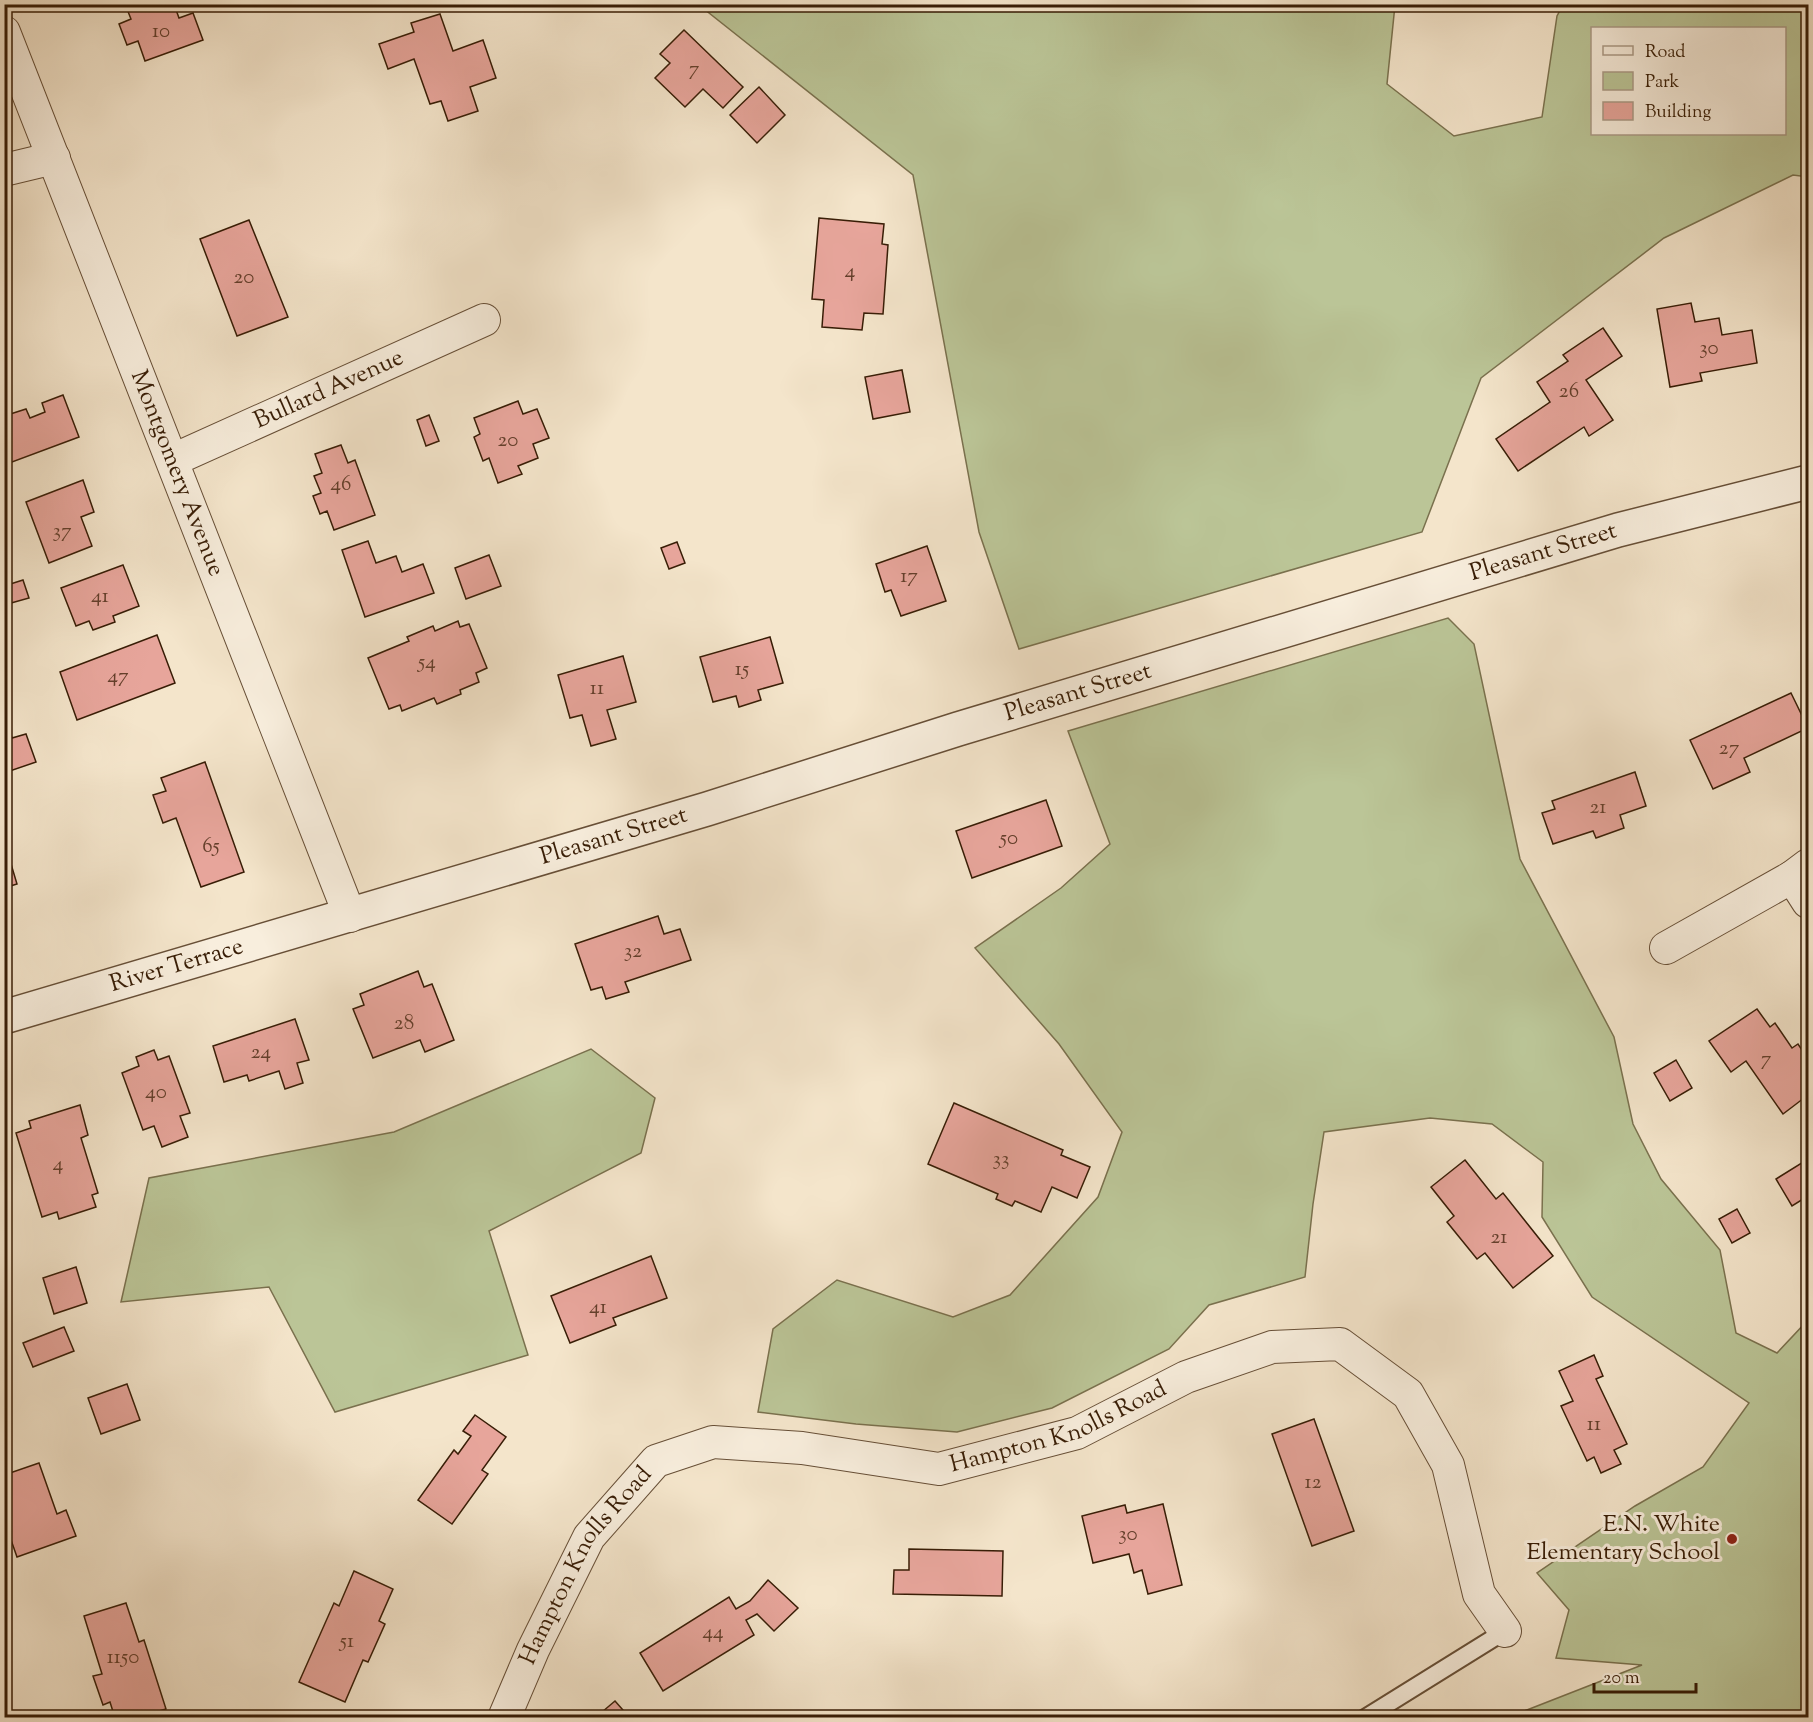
<svg xmlns="http://www.w3.org/2000/svg" width="1813" height="1722" font-family="'Sorts Mill Goudy',serif">
<rect width="100%" height="100%" fill="#f4e5cb"/>
<filter id="stains"><feTurbulence type="fractalNoise" baseFrequency=".00333" numOctaves="4"/><feColorMatrix values="0 0 0 0 .2 0 0 0 0 .09 0 0 0 0 .02 0 0 0 .5 -.17"/></filter>
<radialGradient id="worn" r=".72"><stop offset=".6" stop-color="#630" stop-opacity="0"/><stop offset="1" stop-color="#630" stop-opacity=".3"/></radialGradient>
<g fill="#bbc597" stroke="#7a714e" stroke-width="1.5" fill-rule="evenodd">
<path d="M699 5H1395L1387 84 1454 136 1542 117 1557 16 1563 5H1808V177L1793 175 1664 238 1481 378 1422 532 1019 649 979 532 913 175ZM1592 28H1784V134H1592Z"/>
<polygon points="1448,618 1474,644 1520,859 1614,1037 1633,1124 1661,1179 1720,1250 1736,1333 1777,1353 1808,1320 1808,1717 1509,1717 1642,1665 1556,1658 1569,1610 1537,1573 1635,1506 1703,1467 1749,1403 1592,1297 1542,1217 1543,1162 1492,1124 1430,1118 1324,1132 1313,1204 1305,1277 1209,1305 1169,1349 1052,1408 957,1432 856,1424 758,1412 773,1329 837,1280 953,1317 1010,1295 1098,1197 1122,1132 1059,1044 975,948 1061,888 1110,844 1068,731"/>
<polygon points="591,1049 655,1098 641,1153 489,1231 528,1355 335,1412 269,1287 121,1302 149,1178 394,1132"/>
</g>
<g fill="#e7a59b" stroke="#381d06" stroke-width="1.5">
<polygon points="125,4 183,4 175,7 179,18 193,13 203,40 145,61 138,41 127,45 119,24 131,19"/>
<polygon points="440,14 453,51 483,40 496,78 470,87 478,111 448,121 441,101 430,104 414,59 388,69 379,44 414,32 411,23"/>
<polygon points="684,30 743,87 723,108 703,89 685,107 655,78 670,63 660,54"/>
<polygon points="759,87 785,115 757,143 730,115"/>
<polygon points="819,218 884,224 882,244 888,245 883,314 864,313 862,330 822,327 824,300 812,299"/>
<polygon points="249,220 288,317 237,336 200,239"/>
<polygon points="1808,289 1808,320 1805,290"/>
<polygon points="1691,303 1695,322 1719,318 1722,335 1752,330 1757,363 1700,373 1702,381 1670,387 1657,309"/>
<polygon points="1603,328 1622,356 1586,380 1613,420 1589,436 1584,427 1518,471 1496,439 1550,402 1537,382 1568,361 1563,355"/>
<polygon points="902,370 910,412 873,419 865,377"/>
<polygon points="63,395 79,437 4,465 4,416 26,409 30,418 45,412 42,403"/>
<polygon points="518,401 523,414 537,409 549,438 533,444 538,458 518,466 522,474 498,483 489,458 483,461 474,437 480,434 474,418"/>
<polygon points="429,415 439,441 426,446 417,420"/>
<polygon points="341,445 348,463 355,460 375,515 334,530 327,511 320,514 313,496 321,493 314,476 322,473 315,454"/>
<polygon points="83,480 94,512 81,517 92,546 49,563 26,502"/>
<polygon points="368,541 376,563 396,556 402,572 423,564 434,593 365,617 342,550"/>
<polygon points="677,542 685,563 669,569 661,548"/>
<polygon points="927,546 946,601 901,616 891,590 885,592 876,564"/>
<polygon points="489,555 501,586 466,599 455,568"/>
<polygon points="123,565 139,606 113,616 115,622 93,630 89,621 76,626 61,588"/>
<polygon points="23,580 29,598 4,605 4,586"/>
<polygon points="458,621 460,627 469,624 487,668 476,673 479,682 460,690 461,694 437,704 434,698 402,711 400,705 389,709 368,658 409,641 407,637 433,626 435,631"/>
<polygon points="157,635 175,683 77,720 60,672"/>
<polygon points="770,637 783,683 758,690 761,700 739,707 736,696 713,702 700,657"/>
<polygon points="623,656 636,702 607,710 616,739 591,746 582,715 570,718 558,675"/>
<polygon points="1791,693 1808,728 1744,758 1750,772 1713,789 1690,740"/>
<polygon points="8,725 12,738 26,734 36,762 4,773 4,727"/>
<polygon points="205,762 244,872 201,887 176,818 163,823 153,795 166,791 161,778"/>
<polygon points="1635,772 1646,806 1620,815 1624,828 1596,838 1593,831 1553,844 1542,813 1555,809 1552,801"/>
<polygon points="1046,800 1062,846 972,878 956,831"/>
<polygon points="11,864 17,884 4,888 4,866"/>
<polygon points="4,890 11,911 4,913"/>
<polygon points="658,916 664,934 680,929 691,960 625,982 629,992 606,999 602,987 591,990 575,944"/>
<polygon points="418,971 424,987 432,984 454,1040 425,1052 420,1040 373,1058 353,1009 364,1005 360,994"/>
<polygon points="1757,1009 1770,1027 1775,1023 1792,1048 1798,1044 1808,1059 1808,1095 1783,1114 1746,1061 1731,1072 1709,1041"/>
<polygon points="295,1019 309,1060 297,1063 303,1083 285,1089 279,1071 249,1081 247,1075 224,1082 213,1046"/>
<polygon points="154,1050 158,1060 169,1056 190,1113 180,1116 188,1137 162,1147 154,1126 143,1130 122,1073 139,1066 136,1057"/>
<polygon points="1676,1060 1692,1088 1670,1101 1654,1073"/>
<polygon points="954,1103 1063,1150 1061,1155 1090,1167 1077,1198 1052,1187 1041,1212 1015,1201 1012,1206 996,1199 998,1194 928,1164"/>
<polygon points="80,1105 88,1135 81,1138 98,1193 92,1195 96,1207 59,1219 57,1212 42,1217 16,1133 31,1128 29,1121"/>
<polygon points="1808,1159 1808,1196 1792,1206 1776,1179"/>
<polygon points="1465,1160 1496,1199 1503,1193 1553,1256 1513,1288 1485,1253 1477,1259 1447,1222 1454,1216 1431,1187"/>
<polygon points="1737,1209 1750,1233 1732,1243 1719,1219"/>
<polygon points="651,1256 667,1298 613,1318 616,1325 570,1343 551,1296"/>
<polygon points="76,1267 87,1303 54,1314 43,1278"/>
<polygon points="64,1327 74,1351 33,1367 23,1343"/>
<polygon points="1594,1355 1603,1376 1596,1379 1627,1444 1614,1450 1621,1464 1601,1473 1594,1457 1587,1461 1561,1406 1573,1401 1559,1371"/>
<polygon points="127,1384 140,1420 101,1434 88,1398"/>
<polygon points="475,1415 506,1437 482,1470 488,1474 452,1524 418,1500 454,1450 458,1454 471,1436 463,1431"/>
<polygon points="1314,1419 1354,1531 1312,1546 1272,1434"/>
<polygon points="39,1463 57,1514 66,1510 76,1536 17,1557 4,1520 4,1475"/>
<polygon points="1163,1504 1182,1585 1148,1594 1142,1570 1134,1573 1129,1554 1093,1563 1082,1516 1125,1505 1127,1513"/>
<polygon points="909,1549 1003,1551 1002,1596 893,1594 894,1570 909,1570"/>
<polygon points="354,1571 393,1589 379,1621 385,1624 368,1662 363,1660 345,1702 299,1682 334,1603 339,1606"/>
<polygon points="768,1580 798,1608 774,1631 757,1614 746,1620 754,1635 663,1691 640,1653 729,1597 736,1609 750,1601"/>
<polygon points="126,1603 139,1642 144,1640 166,1709 159,1711 162,1718 115,1718 110,1702 103,1705 93,1676 102,1674 84,1616"/>
<polygon points="615,1701 630,1718 607,1718 602,1712"/>
</g>
<g fill="none" stroke-linecap="round" stroke-linejoin="round">
<g stroke="#674f37" stroke-width="20">
<polyline id="service" points="1365,1718 1505,1631"/>
</g>
<g stroke="#674f37" stroke-width="34">
<g id="minor">
<path id="s1" d="M4 32 350 916"/>
<polyline points="4,170 54,158"/>
<path id="s2" d="M173 460 484 320"/>
<polyline points="1808,865 1792,877 1808,902"/>
<polyline points="1666,948 1792,877"/>
<path id="s3" d="M504 1718 533 1650 589 1537 656 1461 713 1442 802 1448 939 1469 1077 1433 1186 1377 1272 1347 1340 1344 1408 1394 1448 1465 1479 1594 1505 1631"/>
</g>
</g>
<g stroke="#674f37" stroke-width="36">
<g id="tertiary">
<path id="s4" d="M4 1017 707 809 958 729 1618 530 1808 482"/>
</g>
</g>
<use href="#service" stroke="#f8eedd" stroke-width="16"/>
<use href="#minor" stroke="#f8eedd" stroke-width="32"/>
<use href="#tertiary" stroke="#f8eedd" stroke-width="33"/>
</g>
<circle fill="#8f2418" stroke="#f8eedd" stroke-width="2" cx="1732" cy="1539" r="6"/>
<g text-anchor="middle" dominant-baseline="central" stroke-width="6" stroke-linejoin="round" paint-order="stroke">
<g font-size="21" fill="#643f2b">
<text x="161" y="32">10</text>
<text x="694" y="70">7</text>
<text x="850" y="272">4</text>
<text x="244" y="278">20</text>
<text x="1709" y="349">30</text>
<text x="1569" y="392">26</text>
<text x="508" y="441">20</text>
<text x="341" y="485">46</text>
<text x="62" y="532">37</text>
<text x="909" y="577">17</text>
<text x="100" y="597">41</text>
<text x="427" y="663">54</text>
<text x="742" y="670">15</text>
<text x="118" y="677">47</text>
<text x="597" y="689">11</text>
<text x="1729" y="749">27</text>
<text x="1598" y="808">21</text>
<text x="1009" y="839">50</text>
<text x="211" y="847">65</text>
<text x="633" y="952">32</text>
<text x="404" y="1024">28</text>
<text x="261" y="1053">24</text>
<text x="1766" y="1060">7</text>
<text x="156" y="1093">40</text>
<text x="1001" y="1160">33</text>
<text x="58" y="1165">4</text>
<text x="1499" y="1238">21</text>
<text x="598" y="1308">41</text>
<text x="1594" y="1425">11</text>
<text x="1313" y="1483">12</text>
<text x="1128" y="1535">30</text>
<text x="713" y="1633">44</text>
<text x="347" y="1642">51</text>
<text x="123" y="1658">1150</text>
</g>
<g font-size="24" fill="#381d06" stroke="#f8eedd">
<text stroke="none"><textPath href="#s2" startOffset="171">Bullard Avenue</textPath></text>
<text stroke="none"><textPath href="#s1" startOffset="474">Montgomery Avenue</textPath></text>
<text stroke="none"><textPath href="#s4" startOffset="1608">Pleasant Street</textPath></text>
<text stroke="none"><textPath href="#s4" startOffset="1122">Pleasant Street</textPath></text>
<text stroke="none"><textPath href="#s4" startOffset="636">Pleasant Street</textPath></text>
<text stroke="none"><textPath href="#s4" startOffset="180">River Terrace</textPath></text>
<text stroke="none"><textPath href="#s3" startOffset="716">Hampton Knolls Road</textPath></text>
<text stroke="none"><textPath href="#s3" startOffset="174">Hampton Knolls Road</textPath></text>
</g>
<g font-size="24" fill="#381d06" stroke="#f8eedd" text-anchor="end">
<text x="1720" y="1525">E.N. White<tspan x="1720" dy="28">Elementary School</tspan></text>
</g>
</g>
<rect width="1813" height="1722" fill="none" stroke="#f4e5cb" stroke-width="24"/>
<rect x="6" y="6" width="1801" height="1710" fill="none" stroke="#381d06" stroke-width="3"/>
<rect x="12" y="12" width="1789" height="1698" fill="none" stroke="#381d06" stroke-width="1.5"/>
<rect x="1591" y="27" width="195" height="108" fill="#f8eedd" stroke="#ab9a87" stroke-width="1.5"/>
<rect x="1603" y="46" width="30" height="9" fill="#f8eedd" stroke="#ab9a87" stroke-width="1.5"/>
<text x="1645" y="57" font-size="18" fill="#381d06">Road</text>
<rect x="1603" y="72" width="30" height="18" fill="#bbc597" stroke="#ab9a87" stroke-width="1.5"/>
<text x="1645" y="87" font-size="18" fill="#381d06">Park</text>
<rect x="1603" y="102" width="30" height="18" fill="#e7a59b" stroke="#ab9a87" stroke-width="1.5"/>
<text x="1645" y="117" font-size="18" fill="#381d06">Building</text>
<path d="M1594 1683v9h102v-9" fill="none" stroke="#381d06" stroke-width="3"/>
<text x="1603" y="1683" font-size="18" fill="#381d06" stroke="#f8eedd" stroke-width="4.5" paint-order="stroke">20 m</text>
<rect width="100%" height="100%" filter="url(#stains)"/>
<rect width="100%" height="100%" fill="url(#worn)"/>
</svg>
